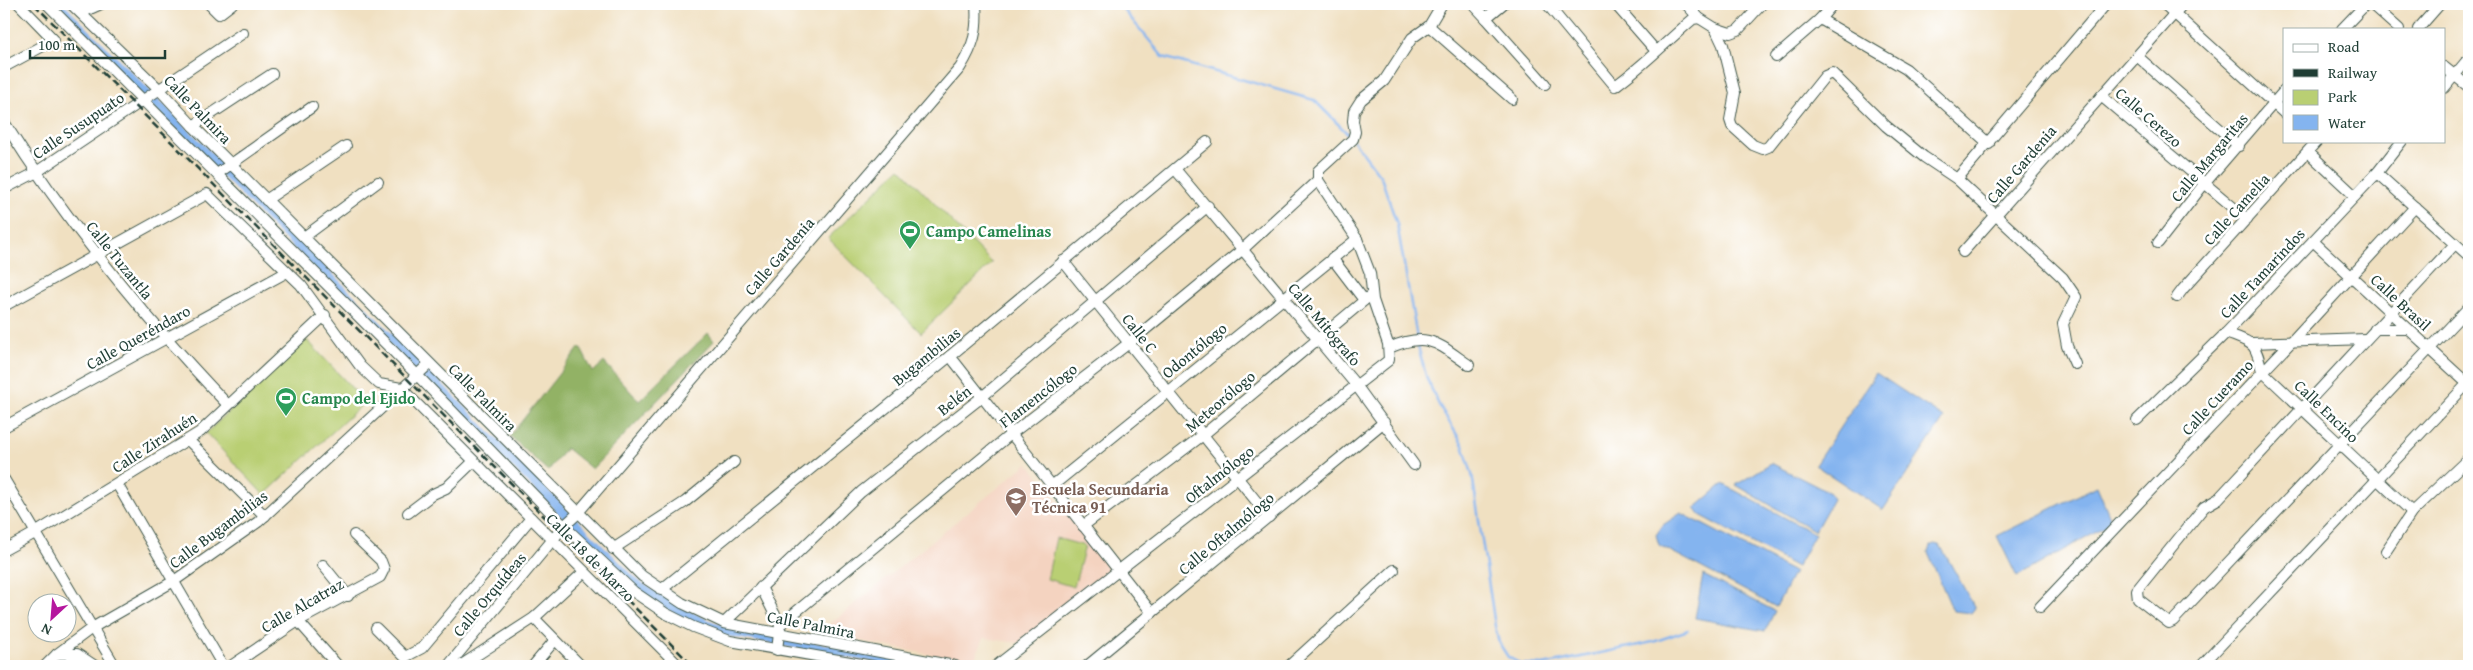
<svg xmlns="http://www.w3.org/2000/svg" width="2473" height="670" font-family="'Gentium Book Plus',serif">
<rect width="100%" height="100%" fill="#fff"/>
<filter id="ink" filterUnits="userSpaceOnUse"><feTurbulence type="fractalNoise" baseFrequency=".02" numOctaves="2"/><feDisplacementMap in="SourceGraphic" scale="10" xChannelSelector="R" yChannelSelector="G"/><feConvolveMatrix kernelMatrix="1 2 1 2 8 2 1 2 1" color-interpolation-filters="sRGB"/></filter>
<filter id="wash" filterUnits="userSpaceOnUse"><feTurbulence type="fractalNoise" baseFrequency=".0096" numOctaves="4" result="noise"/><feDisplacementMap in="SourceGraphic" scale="20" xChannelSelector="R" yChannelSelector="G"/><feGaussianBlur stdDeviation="1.12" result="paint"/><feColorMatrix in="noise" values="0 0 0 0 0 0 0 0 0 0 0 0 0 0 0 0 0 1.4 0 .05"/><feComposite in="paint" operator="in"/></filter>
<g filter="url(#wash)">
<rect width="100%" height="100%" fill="#f0e0c1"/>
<polygon fill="#f4d3c0" points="1028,463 1111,570 1018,643 984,638 973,663 819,633"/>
<g fill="#b9cf73" stroke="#6c8654">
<polygon points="900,168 992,263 921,333 828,238"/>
<polygon points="307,340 365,402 264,495 206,433"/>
<polygon points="1056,538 1085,546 1074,587 1047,579"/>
</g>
<polygon fill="#92b265" stroke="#58784c" points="708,333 714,341 592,469 566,448 548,471 510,436 580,347 593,372 604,362 639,401"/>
<g fill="#84b4ef" stroke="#527892">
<polygon points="1876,373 1944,418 1883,510 1815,465"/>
<polygon points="1771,463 1830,493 1833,499 1815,531 1736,485"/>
<polygon points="1723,484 1815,534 1797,567 1700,515 1695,508"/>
<polygon points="2097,486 2112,522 2017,577 1997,536"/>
<polygon points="1681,513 1794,572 1776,607 1659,545 1656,535 1663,525"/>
<polygon points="1934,544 1940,545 1975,608 1971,613 1953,611 1928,553 1930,546"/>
<polygon points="1703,575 1775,611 1765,631 1695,618"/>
</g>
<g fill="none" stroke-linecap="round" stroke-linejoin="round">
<g stroke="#84b4ef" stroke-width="2.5">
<polyline points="1119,4 1163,57 1314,100 1351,137"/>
<polyline points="1354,141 1381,177 1397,224 1417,338"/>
<polyline points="1417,343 1427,379 1439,405 1463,445 1472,474 1495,626 1499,643 1508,657 1521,664 1543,665 1653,642 1688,630"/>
</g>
<path stroke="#84b4ef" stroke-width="10" d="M57 4 635 584C665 604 692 620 726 631L920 666"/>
</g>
</g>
<g filter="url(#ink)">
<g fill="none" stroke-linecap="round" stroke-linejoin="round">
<g stroke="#3e5549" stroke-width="12">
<g id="minor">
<polyline points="47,4 416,374 564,526 634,592 665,613 693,627 730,641 873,666"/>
<polyline points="71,4 158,88 193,126 642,576 682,603 724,623 955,666"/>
<polyline points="209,4 219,14 232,4"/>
<polyline points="1473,4 1486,18 1503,4"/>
<path d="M1547 4 1615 86C1643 66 1667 41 1693 19L1699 18"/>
<polyline points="1615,4 1656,51"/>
<polyline points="1686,4 1699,18 1715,28 1723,45 1735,93 1730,120 1732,126 1753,145 1763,149 1768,147 1825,76 1832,73 1886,126 1924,157 1957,179 2063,278 2076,297 2063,324 2067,346 2075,364"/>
<polyline points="2164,4 2284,113"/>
<polyline points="2371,4 2399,29"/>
<polyline points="81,13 101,4"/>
<polyline points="1486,18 1545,84"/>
<polyline points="1820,19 1906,69 1989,144"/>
<polyline points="1429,26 1512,99"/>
<polyline points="1715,28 1730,33 1738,30 1762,4"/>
<polyline points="2342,29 2366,4"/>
<polyline points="2418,29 2440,4"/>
<polyline points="2137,56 2239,146"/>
<polyline points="1776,57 1820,19 1833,4"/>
<polyline points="4,67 54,40 19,4"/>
<polyline points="2444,67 2469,87"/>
<polyline points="2444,88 2469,58"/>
<polyline points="2101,96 2247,219"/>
<path d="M4 122C68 225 144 317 228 405"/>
<polyline points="193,126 272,74"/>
<polyline points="2308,152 2355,196"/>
<polyline points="1175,169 1356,385 1414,465"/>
<polyline points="2377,173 2469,256"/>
<polyline points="217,174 312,107"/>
<polyline points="1957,179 2106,4"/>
<polyline points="4,189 35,173 243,33"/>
<polyline points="266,200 346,146"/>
<polyline points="304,237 378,182"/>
<polyline points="2313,241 2469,385"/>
<polyline points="2158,243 2204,184 2284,91"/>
<polyline points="2455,244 2218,499 2204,507 2137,590 2138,599 2169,623 2173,621 2469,307"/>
<polyline points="1963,252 2183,4"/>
<polyline points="1332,258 1364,300"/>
<polyline points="1063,261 1269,517"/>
<polyline points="2177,297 2183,289 2317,141"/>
<polyline points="4,306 207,194 301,285 360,366 379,384 401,388 679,666"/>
<polyline points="2375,329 2408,329"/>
<path d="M2226 333C2254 344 2255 341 2262 371L2412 512"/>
<polyline points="2252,343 2366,339"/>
<path d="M1389 348C1428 331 1437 343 1469 365"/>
<polyline points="950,356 1152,613"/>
<polyline points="2137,420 2226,333 2377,173 2402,141"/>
<polyline points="4,427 287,272"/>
<polyline points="188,440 265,516"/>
<polyline points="4,479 115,666"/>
<polyline points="117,484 223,666"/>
<polyline points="1052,486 1357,239"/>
<polyline points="408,513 433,494 446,488 473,462"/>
<polyline points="1083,526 1203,435 1372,294"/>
<polyline points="613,549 685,502 734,462"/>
<polyline points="4,550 35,533 200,432 325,315"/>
<polyline points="2386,551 2412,512 2469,458"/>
<polyline points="323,565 348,596"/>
<polyline points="761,587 780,625"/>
<polyline points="661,590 950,356 1207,142"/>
<polyline points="2040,607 2292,341 2415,207"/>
<polyline points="534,618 581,666"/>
<polyline points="298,621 338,666"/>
<polyline points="724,623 861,492 982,397 1208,206"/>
<polyline points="376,628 405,657 422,648 531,518"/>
<polyline points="777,650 780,625 1011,434 1129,343 1243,249 1318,180"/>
<polyline points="57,654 77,654 95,666"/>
<polyline points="45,666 57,654 92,628 174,581 258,522 429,364"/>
<polyline points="231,666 298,621 380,577 384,569 381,561 354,535"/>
<path d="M448 666 564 526 575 516 960 68C974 45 978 31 976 4"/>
<polyline points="460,666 534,618 584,572"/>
<polyline points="533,666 555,640"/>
<polyline points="996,666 1389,360 1388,344 1373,300 1370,273 1357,239 1318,180 1318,171 1353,139 1355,132 1353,121 1354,111 1361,100 1384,81 1412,38 1429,26 1442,4"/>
<polyline points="1087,666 1384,422"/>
<polyline points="1289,666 1394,570"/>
<polyline points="2201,666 2469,382"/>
</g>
</g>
<use href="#minor" stroke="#fff" stroke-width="10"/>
<polyline stroke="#1f3d34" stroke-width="2.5" stroke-dasharray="8 4" stroke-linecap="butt" points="34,4 693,666"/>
</g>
</g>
<defs>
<g id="stadium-pin" transform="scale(1.125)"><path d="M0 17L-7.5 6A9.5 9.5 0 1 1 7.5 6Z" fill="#2e9e5b" stroke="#fff"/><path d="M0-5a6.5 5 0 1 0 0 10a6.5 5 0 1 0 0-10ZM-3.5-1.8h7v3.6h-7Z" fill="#fff"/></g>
<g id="school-pin" transform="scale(1.125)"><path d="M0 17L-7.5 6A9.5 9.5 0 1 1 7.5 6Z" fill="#8d6e63" stroke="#fff"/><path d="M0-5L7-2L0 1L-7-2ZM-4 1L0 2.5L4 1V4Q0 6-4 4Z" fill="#fff"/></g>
</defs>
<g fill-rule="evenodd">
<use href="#stadium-pin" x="910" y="231"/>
<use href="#stadium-pin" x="286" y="398"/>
<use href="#school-pin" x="1016" y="498"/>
</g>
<g text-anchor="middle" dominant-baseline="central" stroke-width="5" stroke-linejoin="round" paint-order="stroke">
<g font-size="16" fill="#1f3d34" stroke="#fff">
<text transform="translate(198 109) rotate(46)">Calle Palmira</text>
<text transform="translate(2149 117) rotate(41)">Calle Cerezo</text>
<text transform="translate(78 125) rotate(-34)">Calle Susupuato</text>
<text transform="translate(2209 157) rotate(-50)">Calle Margaritas</text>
<text transform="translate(2021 164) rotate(-49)">Calle Gardenia</text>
<text transform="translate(2236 209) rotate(-48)">Calle Camelia</text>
<text transform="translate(779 256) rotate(-49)">Calle Gardenia</text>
<text transform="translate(120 260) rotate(51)">Calle Tuzantla</text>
<text transform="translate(2262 273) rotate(-47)">Calle Tamarindos</text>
<text transform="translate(2401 302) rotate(43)">Calle Brasil</text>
<text transform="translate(1325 324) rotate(50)">Calle Mitógrafo</text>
<text transform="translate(1140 333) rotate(51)">Calle C</text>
<text transform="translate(138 337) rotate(-29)">Calle Queréndaro</text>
<text transform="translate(1194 350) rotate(-39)">Odontólogo</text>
<text transform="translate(926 356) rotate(-39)">Bugambilias</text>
<text transform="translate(1038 395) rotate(-38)">Flamencólogo</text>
<text transform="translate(483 397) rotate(45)">Calle Palmira</text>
<text transform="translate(2217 397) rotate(-47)">Calle Cueramo</text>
<text transform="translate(954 400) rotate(-38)">Belén</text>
<text transform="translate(1220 401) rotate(-40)">Meteorólogo</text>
<text transform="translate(2327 411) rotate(44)">Calle Encino</text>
<text transform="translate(154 442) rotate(-33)">Calle Zirahuén</text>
<text transform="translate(1219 474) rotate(-38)">Oftalmólogo</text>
<text transform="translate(218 529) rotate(-37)">Calle Bugambilias</text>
<text transform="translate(1226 533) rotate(-40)">Calle Oftalmólogo</text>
<text transform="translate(591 557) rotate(45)">Calle 18 de Marzo</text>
<text transform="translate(489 594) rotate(-50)">Calle Orquídeas</text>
<text transform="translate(302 605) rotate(-30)">Calle Alcatraz</text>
<text transform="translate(811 624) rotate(11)">Calle Palmira</text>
</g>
<g font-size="16" font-weight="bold" fill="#27864d" stroke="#fff" text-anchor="start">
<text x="926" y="231">Campo Camelinas</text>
<text x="302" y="398">Campo del Ejido</text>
</g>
<g font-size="16" font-weight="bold" fill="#785e54" stroke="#fff" text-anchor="start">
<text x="1032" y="489">Escuela Secundaria<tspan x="1032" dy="18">Técnica 91</tspan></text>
</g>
</g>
<rect width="2473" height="670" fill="none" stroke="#fff" stroke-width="20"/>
<rect x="2283" y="28" width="162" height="115" fill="#ffffff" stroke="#a5b1ae"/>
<rect x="2293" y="44" width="25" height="8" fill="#ffffff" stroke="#a5b1ae"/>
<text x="2328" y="52" font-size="15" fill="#1f3d34">Road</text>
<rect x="2293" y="69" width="25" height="8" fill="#1f3d34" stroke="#a5b1ae"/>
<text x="2328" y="78" font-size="15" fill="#1f3d34">Railway</text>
<rect x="2293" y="90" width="25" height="15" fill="#b9cf73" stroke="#a5b1ae"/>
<text x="2328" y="102" font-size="15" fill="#1f3d34">Park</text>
<rect x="2293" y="115" width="25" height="15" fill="#84b4ef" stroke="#a5b1ae"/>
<text x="2328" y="128" font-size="15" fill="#1f3d34">Water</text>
<g transform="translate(52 618) rotate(206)"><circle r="24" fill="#ffffff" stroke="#a5b1ae"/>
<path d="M0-4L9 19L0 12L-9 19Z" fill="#b5179e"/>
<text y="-8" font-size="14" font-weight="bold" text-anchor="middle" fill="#1f3d34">N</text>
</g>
<path d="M30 50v8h135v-8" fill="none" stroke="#1f3d34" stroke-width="2.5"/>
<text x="38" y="50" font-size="15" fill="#1f3d34" stroke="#ffffff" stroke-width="4" paint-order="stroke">100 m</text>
</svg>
